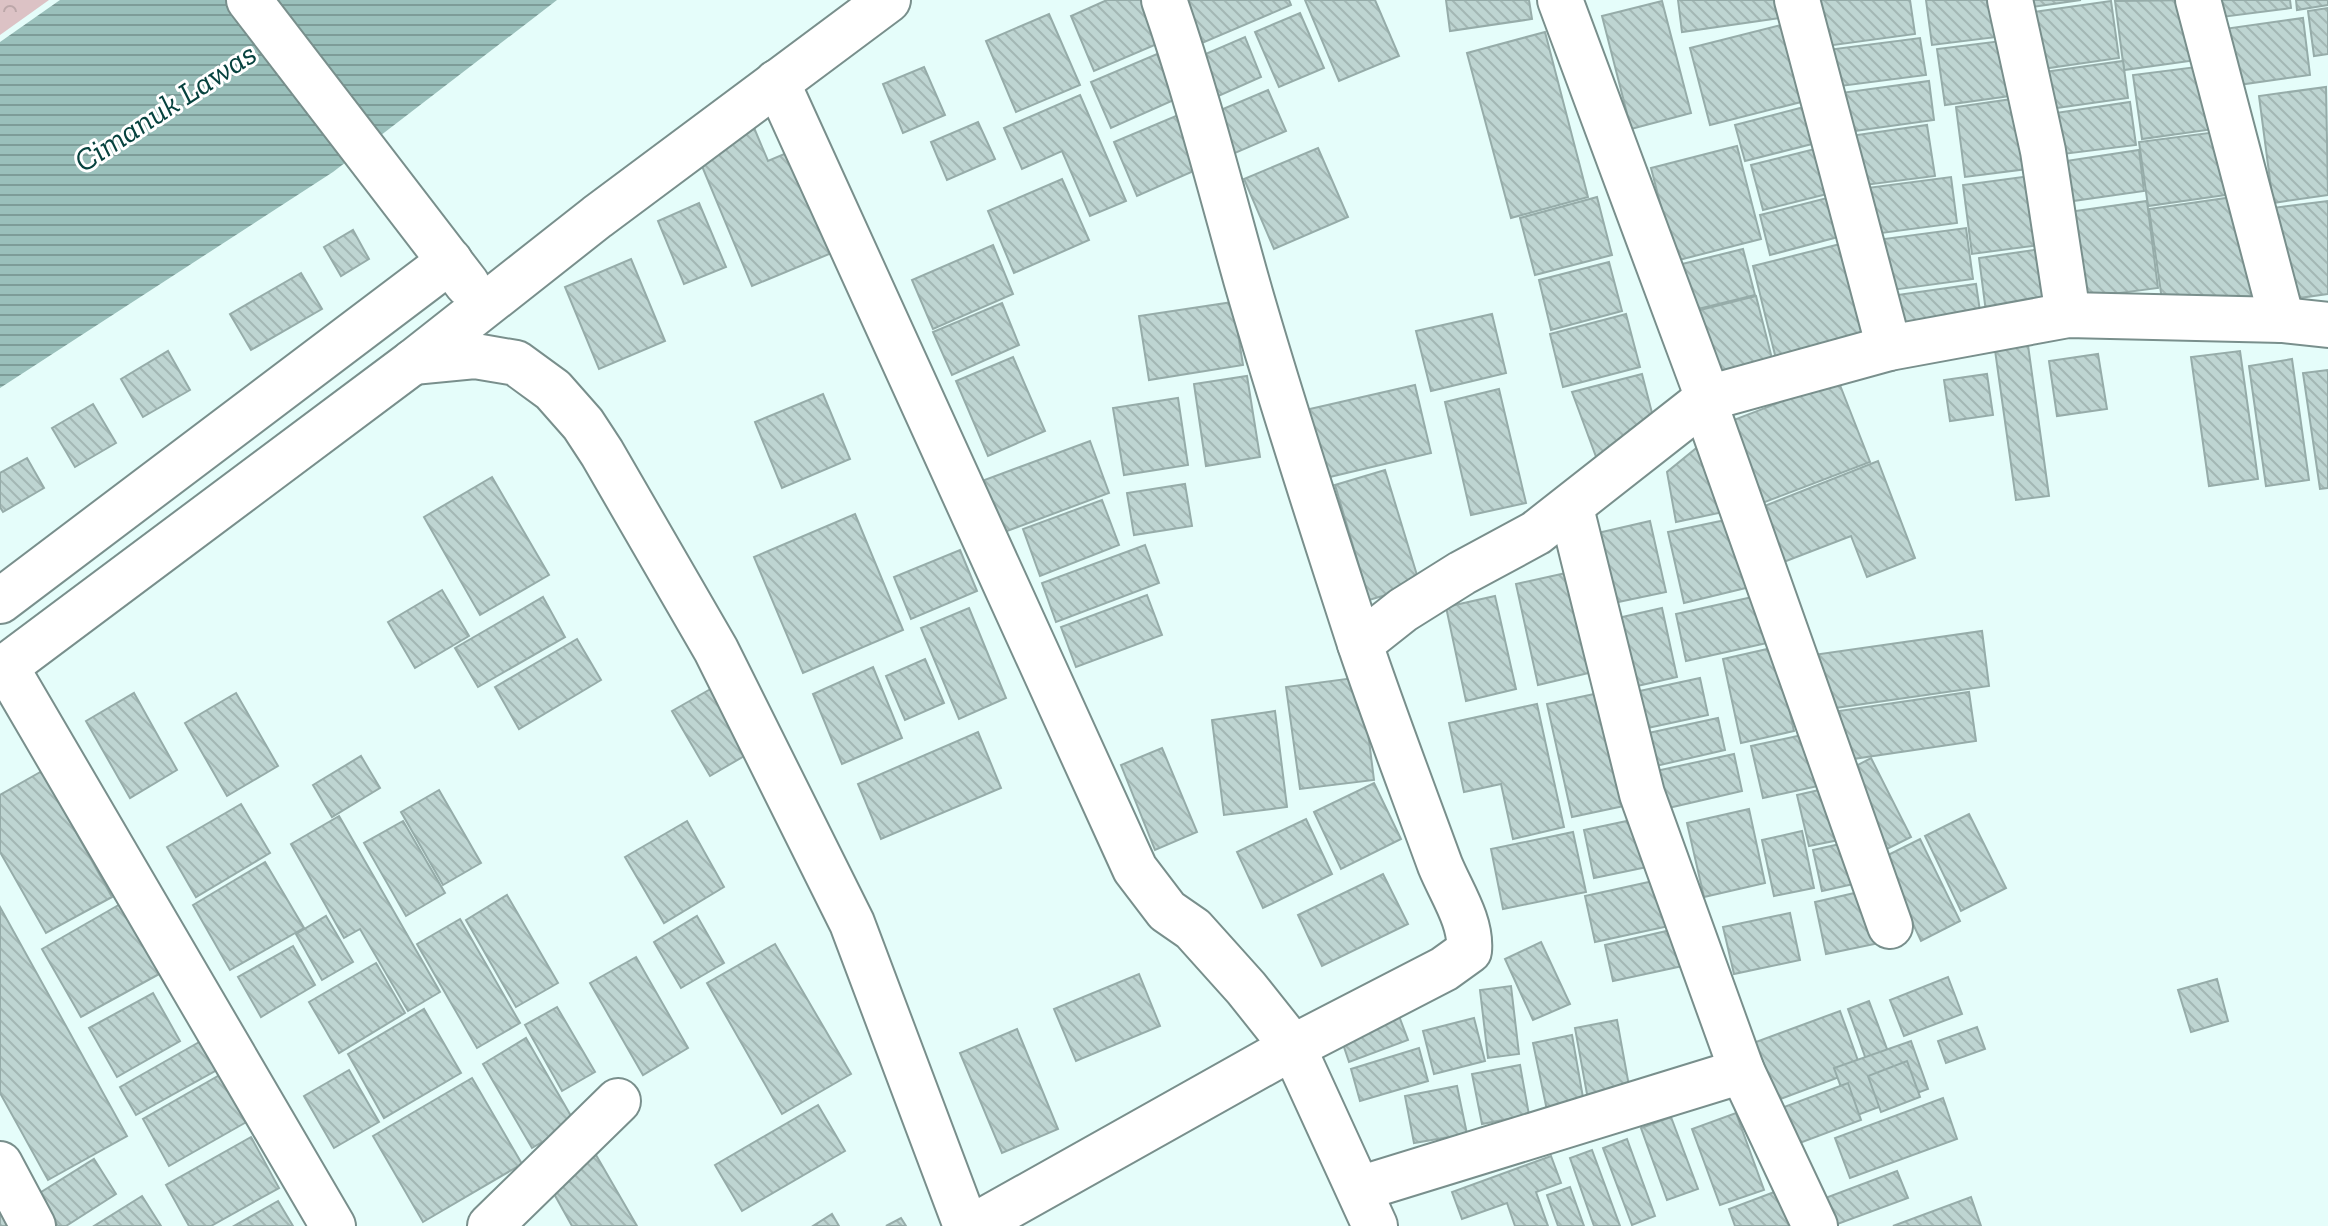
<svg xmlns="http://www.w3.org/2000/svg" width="2328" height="1226" font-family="'Zilla Slab',serif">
<defs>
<pattern id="park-crowns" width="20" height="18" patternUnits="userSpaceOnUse" patternTransform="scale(2)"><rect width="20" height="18" fill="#dcc2c5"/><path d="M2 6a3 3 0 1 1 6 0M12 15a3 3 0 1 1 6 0" fill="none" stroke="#bca7a9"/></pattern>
<pattern id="water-rules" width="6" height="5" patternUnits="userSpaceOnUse" patternTransform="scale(2)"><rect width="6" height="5" fill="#9ac0bb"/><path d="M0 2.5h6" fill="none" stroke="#7d9c98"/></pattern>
<pattern id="building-back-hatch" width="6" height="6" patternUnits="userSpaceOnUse" patternTransform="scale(2)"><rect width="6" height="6" fill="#bed5d2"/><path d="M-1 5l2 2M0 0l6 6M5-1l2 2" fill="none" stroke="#a3b7b4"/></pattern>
</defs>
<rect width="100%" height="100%" fill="#e5fdfa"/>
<polygon fill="url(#park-crowns)" points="0,0 49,0 0,35"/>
<polygon fill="url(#water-rules)" points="60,0 557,0 333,172 0,388 0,42"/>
<g fill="url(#building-back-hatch)" stroke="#96aca9" stroke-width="2">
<polygon points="1107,0 1146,0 1164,41 1094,71 1071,16"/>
<polygon points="1183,0 1289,0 1291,5 1202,43"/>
<polygon points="1305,0 1375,0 1399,56 1339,81"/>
<polygon points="1446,0 1529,0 1532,19 1450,31"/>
<polygon points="1678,0 1785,0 1787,17 1682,32"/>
<polygon points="1812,0 1910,0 1915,34 1819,47"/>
<polygon points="1926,0 2009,0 2013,35 1932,45"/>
<polygon points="2016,0 2081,0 2018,9"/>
<polygon points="2196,0 2204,59 2124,70 2115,1"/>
<polygon points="2212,0 2290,0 2291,8 2214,18"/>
<polygon points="2296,0 2328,0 2328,5 2297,10"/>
<polygon points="1662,1 1691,113 1631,129 1602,16"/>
<polygon points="2111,1 2119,58 2035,70 2027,13"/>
<polygon points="2328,8 2328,54 2314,56 2308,11"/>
<polygon points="1300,13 1324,68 1279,87 1255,32"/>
<polygon points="1049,14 1080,85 1016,112 986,41"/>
<polygon points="2303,18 2310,75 2231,86 2224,29"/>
<polygon points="1801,20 1821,97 1710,125 1690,48"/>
<polygon points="1545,32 1588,197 1511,218 1467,53"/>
<polygon points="1245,37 1261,77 1205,102 1187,62"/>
<polygon points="1920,38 1926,75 1833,87 1827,50"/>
<polygon points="2017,39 2025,94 1945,105 1937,49"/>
<polygon points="1157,54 1176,99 1111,128 1091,82"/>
<polygon points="2123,61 2128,98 2035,111 2030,74"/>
<polygon points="2212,65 2221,128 2142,139 2133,75"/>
<polygon points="924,67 945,115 903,133 883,84"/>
<polygon points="1929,81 1934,120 1847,132 1841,93"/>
<polygon points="2326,87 2328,195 2273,203 2259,96"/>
<polygon points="1268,90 1286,131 1228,156 1211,114"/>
<polygon points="1080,95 1126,201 1090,216 1062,151 1022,169 1004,128"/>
<polygon points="2026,97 2035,168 1965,177 1956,107"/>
<polygon points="1823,102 1832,139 1745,161 1735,125"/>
<polygon points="2130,102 2136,145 2047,156 2042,115"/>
<polygon points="1183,113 1205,166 1137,196 1114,142"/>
<polygon points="978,122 995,159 947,180 931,142"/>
<polygon points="752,123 768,161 803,146 846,247 752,286 694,147"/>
<polygon points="1927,125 1935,176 1857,186 1850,136"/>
<polygon points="2232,130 2240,193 2148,206 2139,142"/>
<polygon points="1831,145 1843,190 1763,210 1751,165"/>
<polygon points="1737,146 1761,239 1675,261 1651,168"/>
<polygon points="1318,148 1348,217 1274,249 1244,179"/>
<polygon points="2139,150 2144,191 2059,203 2053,163"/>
<polygon points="2046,174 2055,243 1972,254 1963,185"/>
<polygon points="1951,177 1957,223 1874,234 1867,188"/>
<polygon points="1062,179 1089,240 1014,273 988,211"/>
<polygon points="1847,193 1857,232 1770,255 1760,215"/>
<polygon points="2247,195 2261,301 2164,314 2149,209"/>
<polygon points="1597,197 1612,255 1535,275 1520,218"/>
<polygon points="2147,201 2158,288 2067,300 2054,214"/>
<polygon points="2328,201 2328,294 2278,301 2265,209"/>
<polygon points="699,203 726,267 684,284 658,221"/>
<polygon points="1966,228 1973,279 1892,290 1884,239"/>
<polygon points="353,230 369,259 341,276 324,247"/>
<polygon points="1856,240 1881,337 1777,363 1753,266"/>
<polygon points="993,245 1013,294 933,329 912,280"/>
<polygon points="2055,247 2062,302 1986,312 1979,258"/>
<polygon points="1743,249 1755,295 1686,312 1674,266"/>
<polygon points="631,259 665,341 599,369 565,287"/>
<polygon points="1609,262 1622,311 1551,330 1539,280"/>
<polygon points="301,273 322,309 251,350 230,314"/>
<polygon points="1976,284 1982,325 1895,338 1890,296"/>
<polygon points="1756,296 1777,378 1709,395 1688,313"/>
<polygon points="1233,302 1243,365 1149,380 1139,316"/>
<polygon points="1002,303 1019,345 952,375 933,332"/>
<polygon points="1492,314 1506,373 1431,391 1416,331"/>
<polygon points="1626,314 1640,367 1563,387 1550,334"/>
<polygon points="2027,338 2049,496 2016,500 1994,343"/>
<polygon points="168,351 190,390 143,417 121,379"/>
<polygon points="2240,351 2258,479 2209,486 2191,357"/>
<polygon points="2098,354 2107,409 2057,416 2049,361"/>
<polygon points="1013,357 1045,431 988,456 956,381"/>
<polygon points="2292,359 2309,480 2266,486 2249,366"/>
<polygon points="2328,370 2328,488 2320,489 2303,373"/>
<polygon points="1642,374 1652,413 1598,462 1572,392"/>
<polygon points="1987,374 1993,415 1950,421 1944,380"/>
<polygon points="1247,376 1260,457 1206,466 1194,384"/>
<polygon points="1838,380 1870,462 1757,505 1726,423"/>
<polygon points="1415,385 1431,453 1317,480 1301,411"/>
<polygon points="1499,389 1526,503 1471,515 1445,402"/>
<polygon points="823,394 850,459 782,488 755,422"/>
<polygon points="1178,398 1188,465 1124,475 1113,408"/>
<polygon points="93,404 116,443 75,467 52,428"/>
<polygon points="1711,436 1728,511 1676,522 1667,472"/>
<polygon points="1090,441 1109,493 999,534 979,482"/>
<polygon points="27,458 44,488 3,512 0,507 0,473"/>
<polygon points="1878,461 1915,558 1867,577 1851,536 1768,568 1747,513"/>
<polygon points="1385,470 1420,585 1369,600 1335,485"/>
<polygon points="492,477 549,575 480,615 424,517"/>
<polygon points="1185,484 1192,526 1134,535 1127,493"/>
<polygon points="1102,500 1119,545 1040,576 1023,529"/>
<polygon points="855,514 903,630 803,673 754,557"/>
<polygon points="1735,518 1750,587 1684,603 1668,532"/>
<polygon points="1650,521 1666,592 1604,605 1589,535"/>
<polygon points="1145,545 1159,583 1056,622 1042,583"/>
<polygon points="960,550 977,591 911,619 894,577"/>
<polygon points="1575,571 1597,671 1538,685 1516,584"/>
<polygon points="442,590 469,636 415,668 388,622"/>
<polygon points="1147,595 1162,635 1076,667 1061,627"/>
<polygon points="1495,596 1516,689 1466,701 1446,607"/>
<polygon points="1757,596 1767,643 1686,661 1676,614"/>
<polygon points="543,597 565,637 478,687 455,648"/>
<polygon points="969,608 1006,698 959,719 921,628"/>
<polygon points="1662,608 1677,677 1624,689 1609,620"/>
<polygon points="1982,631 1989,686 1821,710 1813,655"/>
<polygon points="577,639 601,680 519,729 495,687"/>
<polygon points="1776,647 1794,731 1741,743 1723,659"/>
<polygon points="925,659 944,703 905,720 886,676"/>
<polygon points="873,667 902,738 842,764 813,694"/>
<polygon points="1361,677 1374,780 1300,789 1286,687"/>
<polygon points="1700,678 1708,715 1629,732 1621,695"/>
<polygon points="721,683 758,748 710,776 672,711"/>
<polygon points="1969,692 1976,741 1846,760 1839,711"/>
<polygon points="134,693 177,770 130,798 86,721"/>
<polygon points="236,693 278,766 227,796 185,723"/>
<polygon points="1599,693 1624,806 1572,817 1547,704"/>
<polygon points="1537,704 1564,827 1513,839 1501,784 1464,792 1449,723"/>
<polygon points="1275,711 1287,807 1224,815 1212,720"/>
<polygon points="1718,718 1725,750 1647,768 1639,735"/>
<polygon points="978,732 1001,788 881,839 858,784"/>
<polygon points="1816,732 1827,784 1763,798 1751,746"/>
<polygon points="1162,748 1197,832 1155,850 1121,765"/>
<polygon points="1734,754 1742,791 1664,809 1656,771"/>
<polygon points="361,756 380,788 332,817 313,785"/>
<polygon points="1871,758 1911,837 1877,854 1839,775"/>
<polygon points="42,771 112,897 46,933 0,852 0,795"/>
<polygon points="1374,783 1401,839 1341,869 1314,812"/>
<polygon points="1837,786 1849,838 1809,846 1797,795"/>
<polygon points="439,790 481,863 443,885 401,812"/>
<polygon points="241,804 270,853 196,897 167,847"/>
<polygon points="1749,809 1765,883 1704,897 1687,823"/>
<polygon points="1969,814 2006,888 1961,911 1925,836"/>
<polygon points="339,816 440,992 408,1011 360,929 344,938 291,844"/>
<polygon points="1641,818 1652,866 1594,878 1584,830"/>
<polygon points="1306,819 1332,874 1263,908 1237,852"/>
<polygon points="403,821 445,893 406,916 364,843"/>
<polygon points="687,821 724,887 664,923 625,857"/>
<polygon points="1802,831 1814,888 1774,896 1762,840"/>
<polygon points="1573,832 1586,892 1503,909 1491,849"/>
<polygon points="1920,839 1960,921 1921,941 1882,858"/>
<polygon points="1858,840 1867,881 1822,891 1813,850"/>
<polygon points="265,862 304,928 230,970 193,905"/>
<polygon points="1383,874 1408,924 1322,966 1298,915"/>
<polygon points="1667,878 1678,924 1595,942 1585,896"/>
<polygon points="1872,889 1884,942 1826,954 1815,902"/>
<polygon points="507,895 558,983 516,1007 466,920"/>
<polygon points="122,903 161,973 81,1017 42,949"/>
<polygon points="0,907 127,1136 48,1180 0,1093"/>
<polygon points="1790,913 1800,960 1734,974 1723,927"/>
<polygon points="326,916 353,962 322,980 296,934"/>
<polygon points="697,916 724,963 681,988 654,942"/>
<polygon points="460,919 520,1023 477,1048 417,944"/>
<polygon points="1684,927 1692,964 1613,981 1605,945"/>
<polygon points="1541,942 1570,1004 1533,1020 1505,959"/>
<polygon points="775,944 851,1074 782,1114 707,983"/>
<polygon points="293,946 315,985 261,1017 238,977"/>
<polygon points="636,957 688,1048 643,1075 590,983"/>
<polygon points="376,963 405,1013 339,1053 309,1002"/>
<polygon points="1139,974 1160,1026 1076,1061 1054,1009"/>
<polygon points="1948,977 1962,1014 1904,1036 1890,1000"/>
<polygon points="2217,979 2228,1021 2191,1032 2178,990"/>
<polygon points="1511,986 1519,1054 1488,1058 1480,990"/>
<polygon points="153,993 180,1041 117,1077 89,1028"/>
<polygon points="1869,1001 1890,1057 1868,1065 1848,1009"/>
<polygon points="557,1007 595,1072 562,1091 525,1025"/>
<polygon points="424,1009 461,1073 384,1118 348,1054"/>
<polygon points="1840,1011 1861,1069 1767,1104 1745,1046"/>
<polygon points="1399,1016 1408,1040 1349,1062 1341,1038"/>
<polygon points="1474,1018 1485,1061 1434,1074 1423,1031"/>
<polygon points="1617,1020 1631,1097 1589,1105 1575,1028"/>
<polygon points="1977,1027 1985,1049 1946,1063 1938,1041"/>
<polygon points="1017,1029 1058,1129 1002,1153 960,1053"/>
<polygon points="1572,1035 1585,1109 1548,1115 1533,1043"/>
<polygon points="208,1037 224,1066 136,1115 120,1087"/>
<polygon points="526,1038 575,1123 532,1148 483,1064"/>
<polygon points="1911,1041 1928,1089 1852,1117 1834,1068"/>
<polygon points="1419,1048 1428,1081 1360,1101 1351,1069"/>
<polygon points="1907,1061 1920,1097 1881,1112 1868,1076"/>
<polygon points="1520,1065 1529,1115 1482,1124 1472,1074"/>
<polygon points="349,1070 379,1122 334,1148 304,1096"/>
<polygon points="223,1073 250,1120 169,1166 143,1119"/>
<polygon points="472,1078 522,1164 423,1222 373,1136"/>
<polygon points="1848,1083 1861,1120 1797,1144 1784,1107"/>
<polygon points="1457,1086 1467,1134 1414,1143 1405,1096"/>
<polygon points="1943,1098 1957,1139 1850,1178 1835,1138"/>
<polygon points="818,1105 845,1151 742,1211 715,1165"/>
<polygon points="1736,1113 1764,1190 1720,1205 1692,1129"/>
<polygon points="1671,1117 1698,1189 1667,1200 1641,1128"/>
<polygon points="251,1137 279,1188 211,1226 189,1226 166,1185"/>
<polygon points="1627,1139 1655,1216 1632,1225 1603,1148"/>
<polygon points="1592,1150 1620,1226 1594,1226 1570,1158"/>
<polygon points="596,1155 637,1226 572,1226 548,1183"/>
<polygon points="1551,1156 1561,1183 1536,1192 1548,1226 1515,1226 1507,1203 1462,1219 1452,1192"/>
<polygon points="94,1159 116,1194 66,1226 58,1226 38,1194"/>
<polygon points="1897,1171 1908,1198 1832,1226 1820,1200"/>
<polygon points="1570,1187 1584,1226 1558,1226 1547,1195"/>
<polygon points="1785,1188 1799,1226 1735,1226 1729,1209"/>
<polygon points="142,1196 161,1226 94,1226"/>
<polygon points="1971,1197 1981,1226 1893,1226"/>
<polygon points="278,1201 293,1226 234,1226"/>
<polygon points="13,1205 25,1226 0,1226 0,1213"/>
<polygon points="832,1214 839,1226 813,1226"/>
<polygon points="901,1218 906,1226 886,1226"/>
</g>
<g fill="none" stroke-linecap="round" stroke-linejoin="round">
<g stroke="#798f8c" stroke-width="48">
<g id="minor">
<polyline points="249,0 467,284"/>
<path d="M1164 0C1196 92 1220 186 1246 279 1281 402 1321 523 1360 644"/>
<polyline points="1560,0 1708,398"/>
<polyline points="1797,0 1889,348"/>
<polyline points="2010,0 2043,151 2068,315"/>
<polyline points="2198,0 2282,320"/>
<polyline points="777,82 1135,869 1167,911 1193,929 1246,988 1293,1047 1375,1226"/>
<polyline points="413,362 475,356 516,363 553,390 583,424 602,453 716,650 852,923 966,1226"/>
<polyline points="1704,401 1890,926"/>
<polyline points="1571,508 1642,794 1742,1071 1815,1226"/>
<polyline points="0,601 450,261"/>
<polyline points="6,667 333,1226"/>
<polyline points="0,671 413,362 597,217 888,0"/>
<polyline points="0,1164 33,1226"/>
<polyline points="1359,1189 1742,1071"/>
<polyline points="490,1226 618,1101"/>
<path d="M974 1226 1293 1047 1444 969 1469 951C1472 922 1451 892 1440 865 1413 791 1385 718 1360 644L1403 610 1462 573 1536 533 1708 398 1889 348 2068 315 2282 320 2328 325"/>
</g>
</g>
<use href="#minor" stroke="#fff" stroke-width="44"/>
</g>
<g text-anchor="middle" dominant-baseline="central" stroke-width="6" stroke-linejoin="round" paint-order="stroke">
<g font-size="32" font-style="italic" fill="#06423e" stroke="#fff">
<text transform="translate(165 107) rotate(-33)">Cimanuk Lawas</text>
</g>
</g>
</svg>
